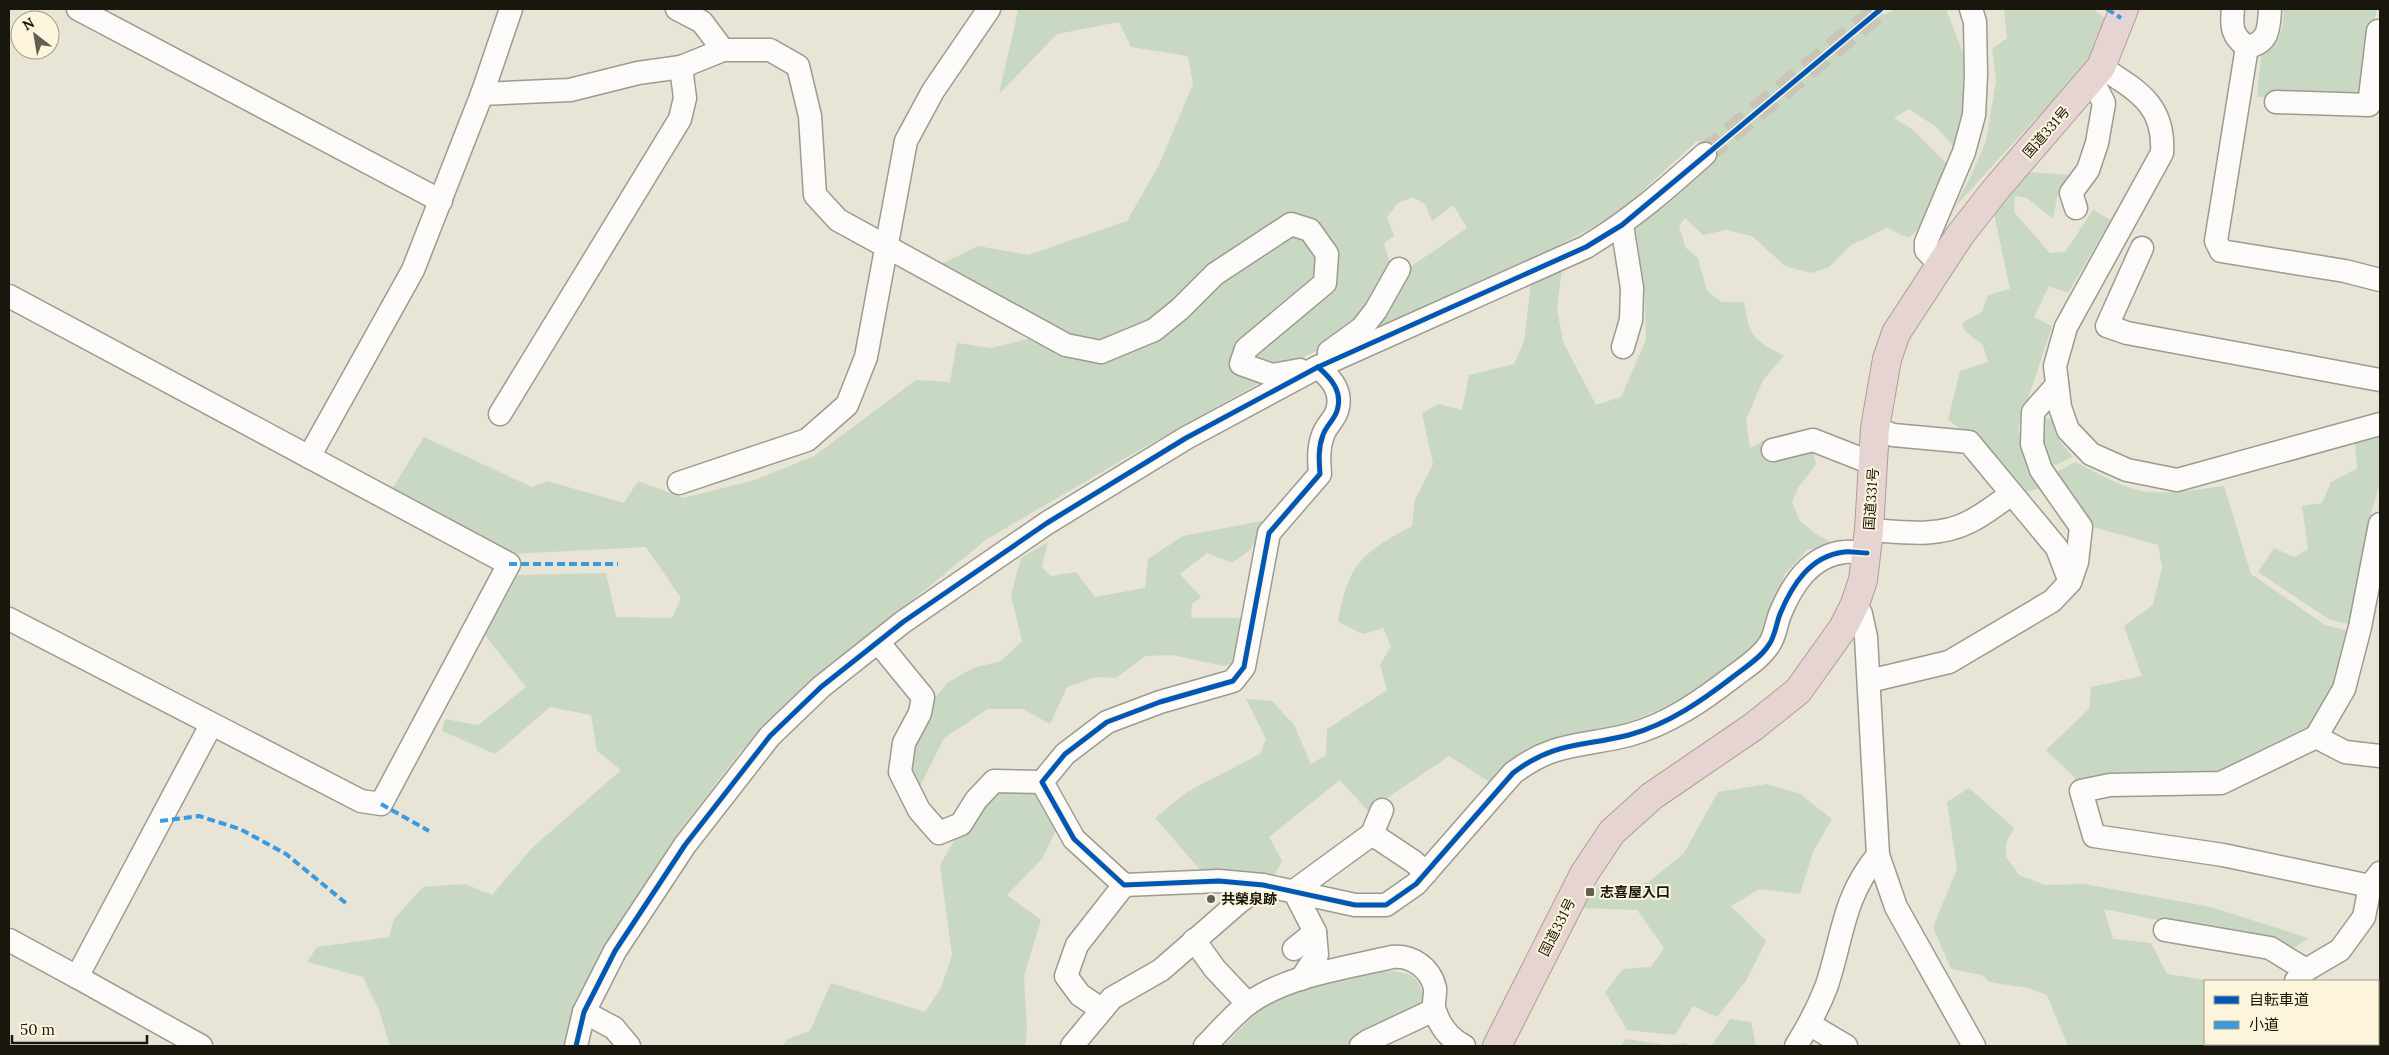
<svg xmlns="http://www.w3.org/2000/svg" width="2389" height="1055" font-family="Lora,'Noto Sans JP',serif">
<rect width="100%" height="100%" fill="#e8e4d6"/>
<g fill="#c9d8c2">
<path d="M1017 9H1878L1884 15 1896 9H1946L1967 63V117L1954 147 1936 127 1909 109 1894 118 1912 129 1950 167 1920 227 1909 238 1887 228 1851 245 1829 267 1811 273 1785 266 1752 236 1726 230 1703 235 1685 218 1679 226 1686 248 1698 258 1707 291 1722 302H1744C1750 338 1753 339 1784 356L1763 380 1746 420 1750 448 1766 439 1810 434 1816 464 1798 488 1792 502 1800 521 1816 534 1835 544 1807 550 1785 574 1761 640 1731 667 1678 701 1618 727 1565 736 1525 752 1491 783 1449 756 1368 811 1340 780 1269 837 1282 861 1272 879 1204 874 1155 818 1187 792 1260 754 1266 739 1246 699 1272 701 1294 725 1311 764 1326 755 1327 729 1387 690 1380 665 1391 646 1383 628 1363 634 1338 622C1348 565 1361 553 1412 526L1415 500 1433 464 1422 413 1439 404 1462 410 1469 375 1514 364 1524 342 1531 283 1562 269 1557 309 1563 342 1596 405 1621 397 1646 340 1644 286 1635 225 1715 158 1698 140 1618 213 1518 268 1368 333 1409 268 1467 228 1453 205 1432 221 1425 204 1413 197 1398 203 1387 217 1394 236 1384 243 1390 265 1357 322 1318 350 1285 367 1251 361 1334 253 1293 216 1148 325 1101 344 1066 339 935 267 978 246 1028 255 1127 221 1159 165 1193 84 1188 56 1131 47 1119 22 1057 34 999 94 1018 11Z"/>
<polygon points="2004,9 2093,9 2110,22 2100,47 2057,105 2036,118 1954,208 1971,176 1986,141 1996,81 1992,49 2007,38"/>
<path d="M2284 9H2377L2361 95 2257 97 2261 56C2282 39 2282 35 2284 9Z"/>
<polygon points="2028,172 2073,175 2066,188 2058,193 2053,219 2027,198 2015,196 2014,212 2050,253 2065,252 2093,210 2111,220 2068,293 2049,286 2034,317 2052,326 2018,429 2031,467 2043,488 2024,492 1979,441 1948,420 1960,371 1988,362 1983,345 1966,332 1962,323 1982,312 1988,295 2010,289 1993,209"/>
<polygon points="1290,234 1309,239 1318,259 1317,284 1232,370 1259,383 1141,449 987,539 810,684 741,751 675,837 620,922 576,999 564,1046 390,1046 379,1010 363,977 307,962 317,947 389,937 394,919 423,887 465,884 492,895 532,848 621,770 597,751 591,715 550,707 495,754 442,731 445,719 478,725 526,687 485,635 518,575 606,573 616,617 672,618 681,598 646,547 511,554 391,491 424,437 532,487 547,481 624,503 638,481 683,498 755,480 814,456 916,380 950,382 957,343 991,348 1032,338 1110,360 1220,280"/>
<path d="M2042 416 2053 420C2054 437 2062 444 2073 457L2053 466 2041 450Z"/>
<polygon points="2380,434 2380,483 2371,514 2349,624 2330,620 2258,572 2274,548 2294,557 2308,549 2302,506 2322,503 2331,482 2357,469 2355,441"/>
<path d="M2075 462C2098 473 2124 490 2150 492 2175 494 2200 489 2224 486L2251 574 2325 625 2348 631 2334 685 2310 729 2219 774 2077 780 2046 750 2089 709 2091 687 2142 676 2124 626 2153 605 2162 567 2158 545 2093 527 2055 473Z"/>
<polygon points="1267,520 1250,550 1232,563 1207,553 1180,574 1201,597 1192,604 1191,618 1247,618 1236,662 1224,666 1172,655 1146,656 1116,678 1095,677 1067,687 1050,724 1023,709 988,709 944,738 919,788 907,772 909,745 930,704 947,683 973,668 1001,661 1022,641 1011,595 1021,558 1048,542 1042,567 1051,576 1076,572 1095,597 1145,588 1148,559 1183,536"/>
<polygon points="1767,784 1800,794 1832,819 1813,852 1800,894 1760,889 1731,906 1766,941 1746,981 1717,1017 1693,1006 1675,1035 1627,1030 1605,992 1623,969 1651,967 1664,948 1637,910 1583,908 1599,884 1621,888 1649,882 1684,853 1718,792"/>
<polygon points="1969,788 2014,828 2006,843 2006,857 2019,875 2045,885 2084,884 2211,907 2308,938 2294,948 2104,909 2113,939 2151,943 2167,974 2212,981 2205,981 2205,1044 2222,1044 2218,1046 2068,1046 2047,995 2028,988 1989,982 1982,975 1951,969 1933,927 1957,869 1947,802"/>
<polygon points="1033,791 1057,828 1042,859 1007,895 1041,920 1024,976 1027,1031 1025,1046 782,1046 788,1039 810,1031 831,983 925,1012 941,988 952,955 940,865 955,839 998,792"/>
<path d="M1394 971C1415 975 1417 977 1424 997L1420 1006 1347 1046H1223C1236 1034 1248 1019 1262 1009 1294 984 1354 973 1394 971Z"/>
<polygon points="2378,989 2380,990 2380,1046 2243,1046 2244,1044 2378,1044"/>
<polygon points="1730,1019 1751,1022 1756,1046 1711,1046"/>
<polygon points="1626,1039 1667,1045 1685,1043 1690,1046 1620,1046"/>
</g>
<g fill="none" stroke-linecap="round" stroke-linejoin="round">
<polyline stroke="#c9c5b8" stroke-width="22" stroke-dasharray="22 11" stroke-linecap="butt" points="1705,154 1881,9"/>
<g stroke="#9d9a8f" stroke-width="25">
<g id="minor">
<polyline points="78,9 441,201"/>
<polyline points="677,9 702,22 723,50"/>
<path d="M2233 9C2231 27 2232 36 2247 47 2269 43 2269 28 2270 9"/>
<polyline points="2247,47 2216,241 2221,251 2345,271 2380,280"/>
<path d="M2101 67C2138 91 2165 105 2162 153L2066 327 2055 366 2060 407 2068 430 2091 454 2127 470 2177 480 2380 424"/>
<polyline points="482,94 570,90 638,73 681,67 723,50 770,50 798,66 810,116 815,195 838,220 1066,345 1101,352 1154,330 1180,309 1215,274 1291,224 1310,230 1327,254 1325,283 1246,349 1241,364 1272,375 1300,370"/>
<polyline points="2276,102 2369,105 2378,31 2380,31"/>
<polyline points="2076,208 2071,193 2088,170 2097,143 2104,103 2092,79"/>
<polyline points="1622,225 1632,288 1631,320 1623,347"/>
<polyline points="2142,248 2107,326 2127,333 2380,380"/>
<polyline points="1940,265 1926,250 1926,242 1964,152 1974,115 1976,75 1975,22 1971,9"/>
<polyline points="9,296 509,564 381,804 361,801 9,619"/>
<polyline points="1329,352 1362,328 1376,310 1399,269"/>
<path d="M1318 367C1332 379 1343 392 1337 411 1334 420 1326 426 1323 435 1318 448 1319 460 1320 474L1269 533 1244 667 1233 681 1160 702 1107 722 1065 754 1042 782 1074 839 1124 885 1219 881 1263 885 1355 905H1386L1416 884 1513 773C1555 741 1582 747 1629 735 1669 724 1703 700 1734 676 1746 667 1760 658 1768 646 1775 638 1776 624 1780 614 1792 585 1810 556 1844 552 1851 551 1860 553 1867 553"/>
<polyline points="500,414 680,119 685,98 681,67"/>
<polyline points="1875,428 1893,435 1969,442 2057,548 2070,582"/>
<polyline points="1773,450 1813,440 1874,464"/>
<polyline points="309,457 413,270 482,94 511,9"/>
<polyline points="679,483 807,440 847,405 866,357 906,141 933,91 989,9"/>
<polyline points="2380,524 2360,627 2344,689 2316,737 2345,752 2380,756"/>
<path d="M1869 530C1902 532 1938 538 1969 522 1984 515 1998 503 2012 494"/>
<polyline points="1855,604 1861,614 1866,637 1878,855 1896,907 1974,1046"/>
<polyline points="878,642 923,697 920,713 904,743 900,772 919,810 939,833 961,824 976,800 994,781 1042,782"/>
<polyline points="1869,681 1949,662 2052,601 2070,582 2077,562 2081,527 2041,470 2032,444 2033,412 2057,385"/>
<polyline points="2316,737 2221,783 2110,785 2081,791 2094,836 2223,855 2370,886"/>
<polyline points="1372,834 1414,862 1426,873"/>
<polyline points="2165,930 2270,948 2306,970"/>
<polyline points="9,940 77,977"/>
<polyline points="1194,940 1215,969 1248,1004"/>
<polyline points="1294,949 1315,932"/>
<polyline points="1301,979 1317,955 1315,932 1294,891 1372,834 1382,810"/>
<polyline points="2296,981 2306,970 2340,950 2364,917 2370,886 2380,873"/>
<polyline points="1101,1009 1080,995 1066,976 1077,945 1124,885"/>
<polyline points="584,1012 614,1028 629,1046"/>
<polyline points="1809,1024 1846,1046"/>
<polyline points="201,1046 77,977 211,725"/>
<path d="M576 1046 584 1012 615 951 685 845 770 736 821 687 903 622 1047 523 1186 438 1318 367 1586 247C1632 219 1665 190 1705 154"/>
<polyline points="1072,1046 1112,998 1161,970 1239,902 1263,885"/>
<path d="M1205 1046C1219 1032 1233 1015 1249 1003 1289 975 1345 968 1392 957 1411 955 1430 967 1435 988 1436 995 1432 1004 1435 1011 1440 1026 1450 1039 1464 1046"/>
<polyline points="1361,1046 1368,1041 1434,1010"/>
<path d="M1796 1046C1808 1027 1819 1006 1827 985 1843 936 1843 897 1878 855"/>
<polyline points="2234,1046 2235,1044"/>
</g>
</g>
<g stroke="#af9c95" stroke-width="30">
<polyline id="highway" points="1497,1046 1584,874 1612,832 1652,796 1753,727 1798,691 1843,628 1855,604 1863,580 1869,530 1875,428 1887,359 1896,333 1960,235 1996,189 2101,67 2124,9"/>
</g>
<use href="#minor" stroke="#fcfbf9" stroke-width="22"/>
<use href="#highway" stroke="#e5d4d1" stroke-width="28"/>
<g stroke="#3b9ade" stroke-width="4" stroke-dasharray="8 4" stroke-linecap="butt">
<polyline points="2107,9 2121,18"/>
<polyline points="509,564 618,564"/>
<polyline points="381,804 429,831"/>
<polyline points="160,821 199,816 240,829 286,854 347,904"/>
</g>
<g stroke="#fdf5db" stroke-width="8">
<g id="cycleway">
<path d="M1318 367C1332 379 1343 392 1337 411 1334 420 1326 426 1323 435 1318 448 1319 460 1320 474L1269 533 1244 667 1233 681 1160 702 1107 722 1065 754 1042 782 1074 839 1124 885 1219 881 1263 885 1355 905H1386L1416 884 1513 773C1555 741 1582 747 1629 735 1669 724 1703 700 1734 676 1746 667 1760 658 1768 646 1775 638 1776 624 1780 614 1792 585 1810 556 1844 552 1851 551 1860 553 1867 553"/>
<polyline points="576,1046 584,1012 615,951 685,845 770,736 821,687 903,622 1047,523 1186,438 1318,367 1586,247 1622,225 1881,9"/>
</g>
</g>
<use href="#cycleway" stroke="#0057b8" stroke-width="5"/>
</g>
<g fill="#615e53" stroke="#fdf5db" stroke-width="2">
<rect x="1585" y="887" width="10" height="10" rx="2.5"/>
<circle cx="1211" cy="899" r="5"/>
</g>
<g text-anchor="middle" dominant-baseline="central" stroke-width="4" stroke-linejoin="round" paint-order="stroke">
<g font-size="14" fill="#18160d" stroke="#fdf5db">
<text transform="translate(2046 132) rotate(-49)">国道331号</text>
<text transform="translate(1871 499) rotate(-86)">国道331号</text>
<text transform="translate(1557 927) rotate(-63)">国道331号</text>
</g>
<g font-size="14" font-weight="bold" fill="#18160d" stroke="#fdf5db" text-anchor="start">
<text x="1600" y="892">志喜屋入口</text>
<text x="1221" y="899">共榮泉跡</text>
</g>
</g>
<rect width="2389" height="1055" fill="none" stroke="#18160d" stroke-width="20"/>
<rect x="2204" y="980" width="175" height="65" fill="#fdf5db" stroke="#a19c89"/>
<rect x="2214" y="996" width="25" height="8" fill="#0057b8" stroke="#a19c89"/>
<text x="2249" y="1005" font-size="15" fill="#18160d">自転車道</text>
<rect x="2214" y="1021" width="25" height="8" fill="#3b9ade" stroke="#a19c89"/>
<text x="2249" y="1030" font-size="15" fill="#18160d">小道</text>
<g transform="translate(35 35) rotate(329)"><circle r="24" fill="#fdf5db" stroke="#a19c89"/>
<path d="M0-4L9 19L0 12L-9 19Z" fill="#615e53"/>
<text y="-8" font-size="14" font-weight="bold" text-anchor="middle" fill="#18160d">N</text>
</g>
<path d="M12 1035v8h135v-8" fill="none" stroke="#18160d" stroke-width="2.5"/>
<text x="20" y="1035" font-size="15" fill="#18160d" stroke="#fdf5db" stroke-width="4" paint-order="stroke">50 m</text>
</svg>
